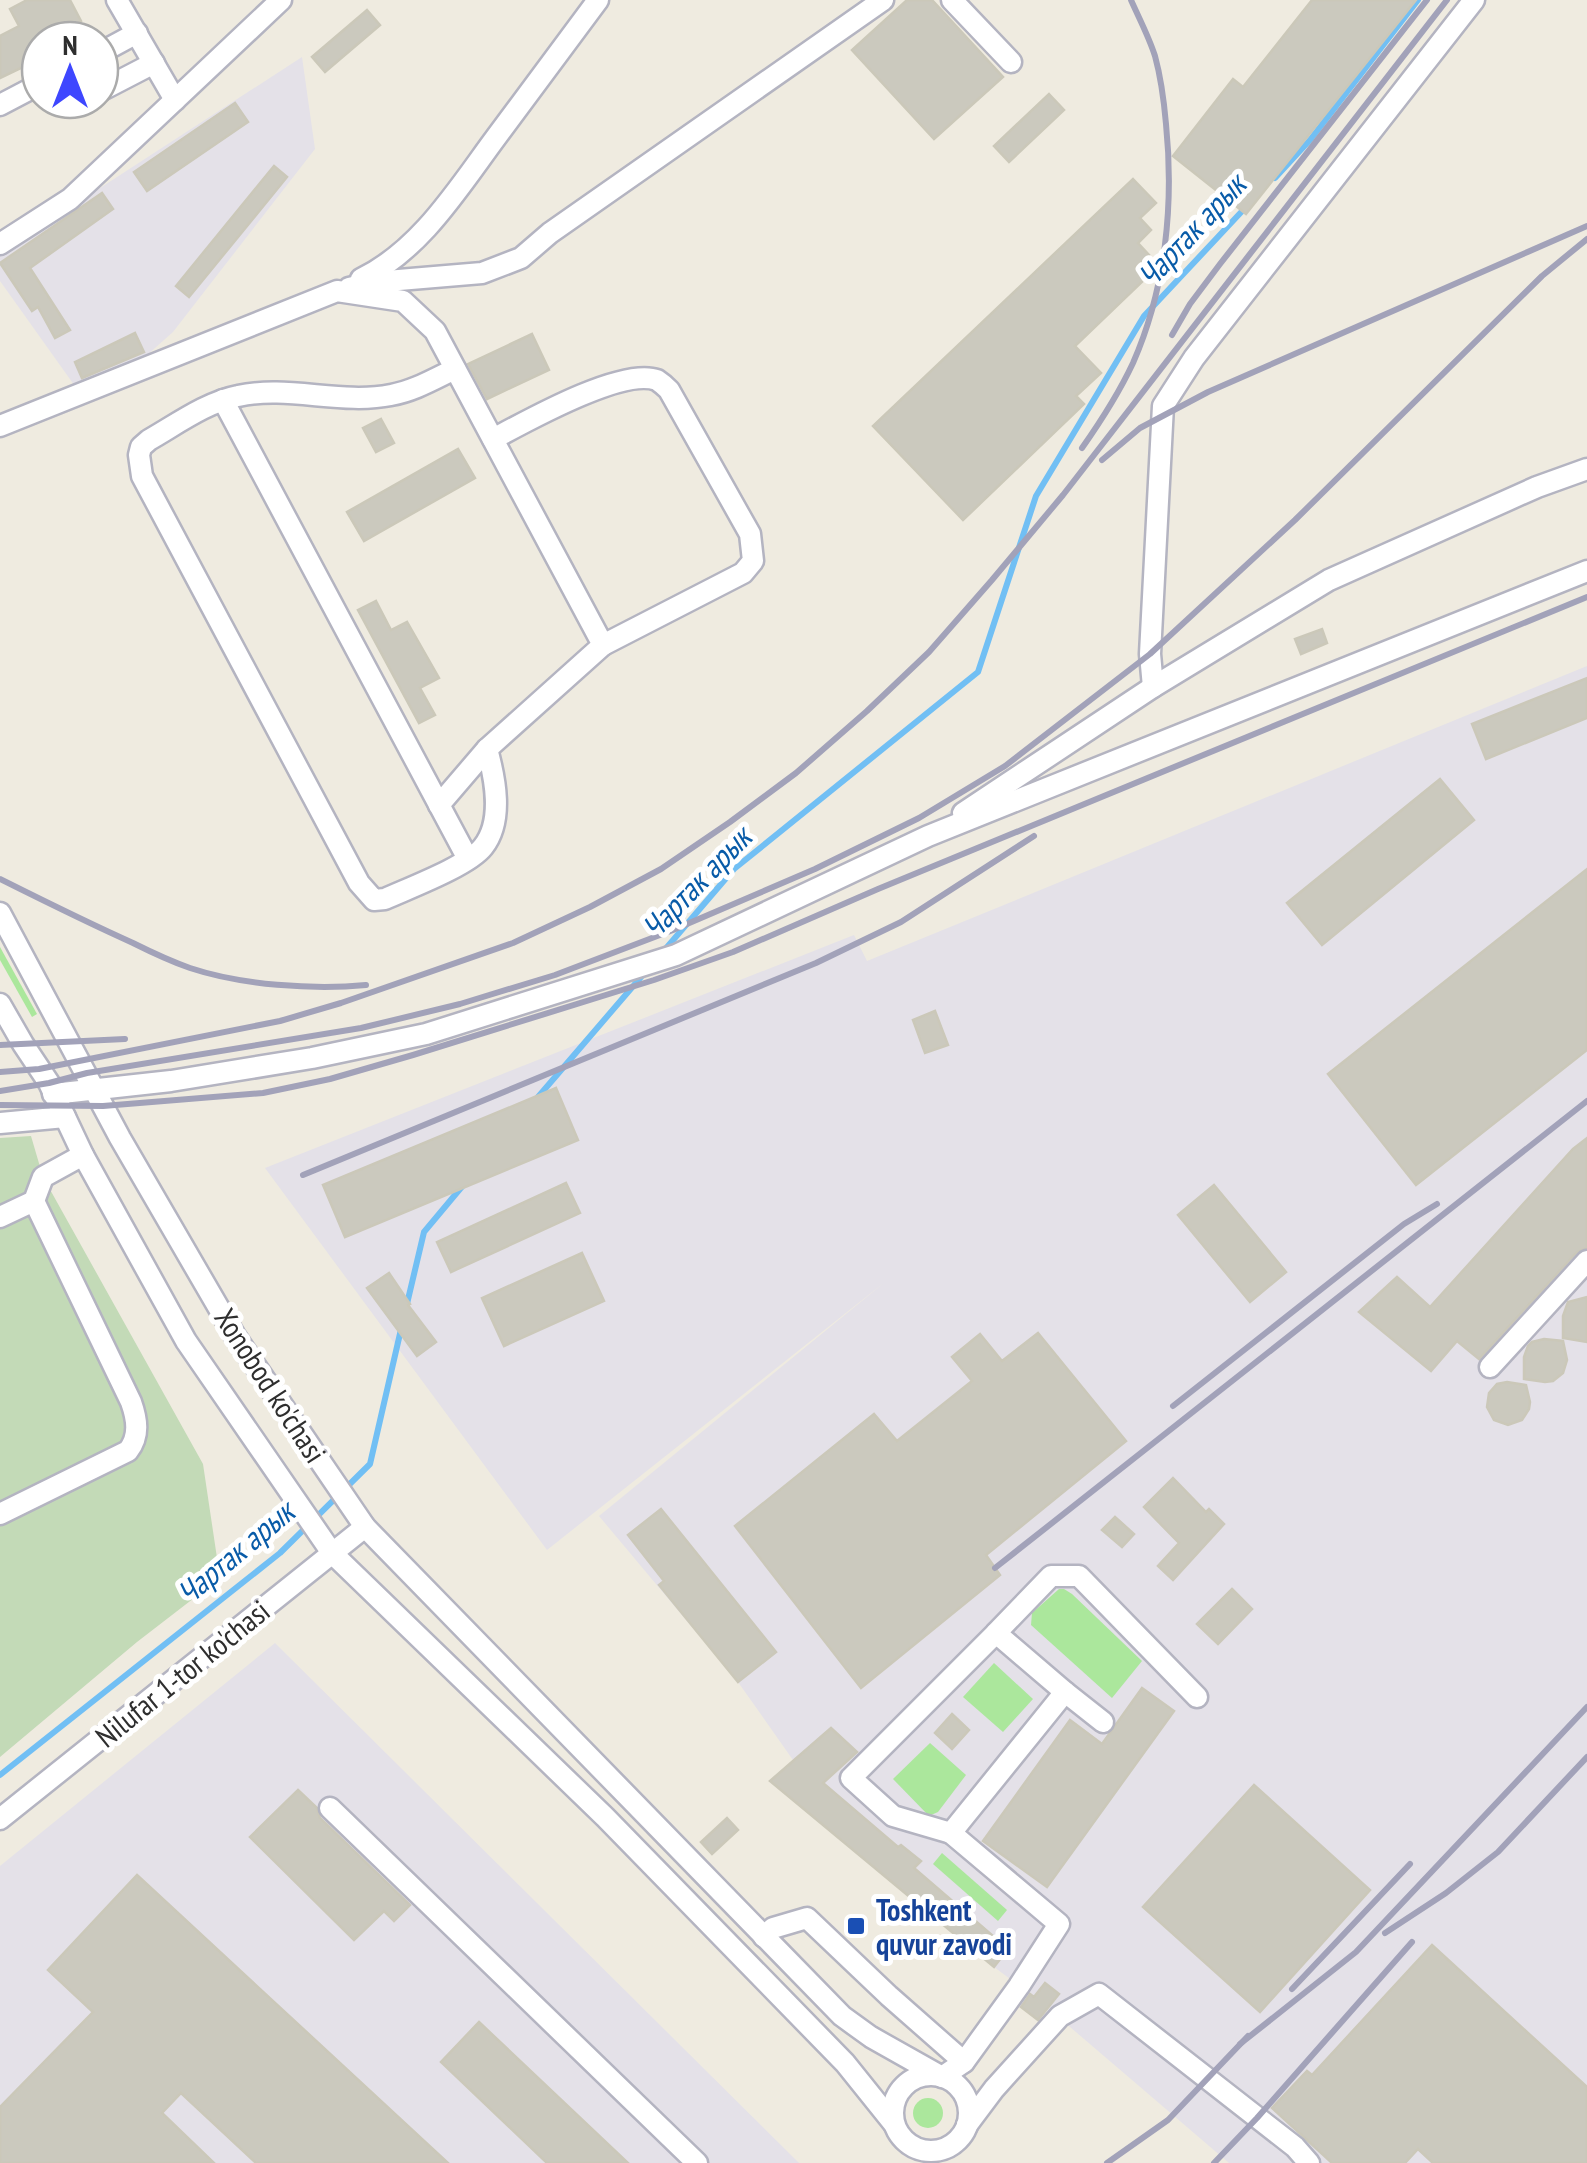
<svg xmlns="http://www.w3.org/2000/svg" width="1587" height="2163" font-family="'PT Sans Narrow',sans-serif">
<rect width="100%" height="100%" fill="#efebe0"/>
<g fill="#e4e1e8">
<polygon points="302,57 315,149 173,332 146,356 77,389 0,281 0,253"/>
<polygon points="1587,666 1587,2163 1229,2163 1049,2009 1039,2020 1019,2005 1028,1992 994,1967 770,1781 793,1760 738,1682 599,1516 885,1282 547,1550 265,1168 854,935 867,961"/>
<polygon points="275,1643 799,2163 0,2163 0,1866"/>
</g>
<g fill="#abe79c">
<polygon points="0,947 37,1014 32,1017 0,960"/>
<polygon points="1059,1589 1064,1589 1072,1594 1142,1661 1112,1698 1031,1625 1032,1613"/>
<polygon points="994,1663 1033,1699 1003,1732 963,1697"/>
<polygon points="930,1743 966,1775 938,1812 929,1816 893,1779"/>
<polygon points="942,1853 1007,1910 998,1921 933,1864"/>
<circle cx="928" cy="2113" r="15"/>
</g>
<polygon fill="#c3dab7" points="31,1136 43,1177 203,1464 220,1578 137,1642 0,1757 0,1138"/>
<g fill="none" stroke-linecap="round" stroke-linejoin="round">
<g stroke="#71bff4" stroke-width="6">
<polyline points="1275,178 1310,140 1418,0"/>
<polyline points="662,953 734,869 978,672 1036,496 1144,316 1245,208"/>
<polyline points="538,1097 647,970"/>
<polyline points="406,1308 424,1232 465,1183"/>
<polyline points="0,1775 280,1553 370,1464 402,1325"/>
</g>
</g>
<g fill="#cbc9be" stroke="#cbc8b9" stroke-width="2.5">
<polygon points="27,0 70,0 81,21 54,35 57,40 40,40 40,70 33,72 29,64 0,78 0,36 19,26 10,9"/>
<polygon points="907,0 932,0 1003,77 934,139 852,50"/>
<polygon points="1312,0 1416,0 1246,214 1173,156 1233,79 1243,87"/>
<polygon points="367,10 380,25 325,72 312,57"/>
<polygon points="1049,94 1064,110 1009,162 994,146"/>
<polygon points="235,103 248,122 147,191 134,172"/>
<polygon points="274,166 287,177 189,297 176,286"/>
<polygon points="1133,179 1156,203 1140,218 1151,230 1138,243 1149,255 1136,267 1146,278 1075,346 1101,373 1076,396 1084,404 963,520 873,426"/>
<polygon points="102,193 113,209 30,268 70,330 55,338 38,307 32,311 0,263"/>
<polygon points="135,333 144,352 82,378 75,362"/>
<polygon points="532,334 549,370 487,399 468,364"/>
<polygon points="381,419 394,443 376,452 363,428"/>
<polygon points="458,449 475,478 364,541 347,512"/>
<polygon points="376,601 391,630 407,622 439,678 420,688 435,715 419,723 358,610"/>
<polygon points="1322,629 1327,643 1301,654 1295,639"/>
<polygon points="1587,678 1587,718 1486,759 1472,724"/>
<polygon points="1440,779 1474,820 1322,945 1287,903"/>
<polygon points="1587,869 1587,1050 1416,1185 1328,1074"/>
<polygon points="935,1011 948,1045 925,1053 913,1020"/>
<polygon points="556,1088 578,1140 345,1237 323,1185"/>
<polygon points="1587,1138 1587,1248 1577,1252 1479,1359 1457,1341 1431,1371 1359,1312 1397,1277 1430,1307 1573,1149"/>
<polygon points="566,1183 580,1213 451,1272 437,1242"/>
<polygon points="1214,1185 1286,1272 1250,1302 1178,1215"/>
<polygon points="582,1253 604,1301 504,1346 482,1298"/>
<polygon points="389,1273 410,1304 408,1305 436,1342 417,1356 367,1288"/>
<polygon points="1587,1297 1587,1342 1563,1338 1563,1316 1568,1302"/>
<polygon points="1038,1333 1126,1441 986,1555 1000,1575 861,1688 735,1526 874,1414 897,1441 972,1381 952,1357 980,1334 1002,1361"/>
<polygon points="1544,1339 1563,1341 1567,1360 1563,1373 1553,1381 1545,1382 1524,1379 1524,1357 1528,1346 1532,1342"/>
<polygon points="1507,1382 1526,1385 1530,1402 1529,1409 1522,1420 1508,1425 1494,1420 1487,1407 1489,1393 1497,1384"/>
<polygon points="1173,1478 1206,1512 1209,1509 1224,1524 1173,1580 1158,1566 1179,1543 1144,1507"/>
<polygon points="661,1509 776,1652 738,1682 659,1585 664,1581 628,1535"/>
<polygon points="1115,1517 1134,1534 1122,1547 1102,1530"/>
<polygon points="1232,1589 1252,1609 1218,1644 1197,1624"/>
<polygon points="1142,1688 1174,1711 1047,1887 983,1841 1070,1720 1102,1744"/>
<polygon points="952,1714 969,1730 952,1749 935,1733"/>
<polygon points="831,1728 857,1752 823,1783 898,1847 901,1845 921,1861 914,1868 1008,1949 994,1967 770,1781"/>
<polygon points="1254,1785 1370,1890 1260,2012 1143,1907"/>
<polygon points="298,1790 317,1808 320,1818 410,1905 394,1921 384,1911 354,1940 250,1837"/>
<polygon points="727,1818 738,1830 712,1854 701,1842"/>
<polygon points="137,1875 448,2163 256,2163 181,2093 162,2113 214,2163 0,2163 0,2107 93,2012 48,1970"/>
<polygon points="1432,1945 1587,2087 1587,2163 1433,2163 1418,2149 1405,2163 1332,2163 1272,2108 1307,2071 1312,2075"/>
<polygon points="1045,1983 1059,1994 1038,2020 1021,2007 1030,1994 1034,1997"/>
<polygon points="479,2022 628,2163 547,2163 441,2062"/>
</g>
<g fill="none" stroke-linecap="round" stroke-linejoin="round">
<g stroke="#b4b4c1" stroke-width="25">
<g id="minor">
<polyline points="117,0 175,100"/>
<polyline points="952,0 1011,62"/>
<polyline points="100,53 137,33"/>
<polyline points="100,91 154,63"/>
<polyline points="0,105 40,84"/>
<polyline points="0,244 70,199 281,0"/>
<path d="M361 279C421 250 459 187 497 136 531 90 565 45 598 0"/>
<polyline points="349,288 375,282 482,273 521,258 550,233 883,0"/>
<path d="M455 369C434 379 414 391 391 395 341 405 288 385 238 396 207 402 177 424 149 440L141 447 139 455 142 476 359 883 374 900 385 899C409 888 468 866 483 847 504 821 495 778 487 749"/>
<polyline points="223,400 468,859"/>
<polyline points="0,426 337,291 403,301 435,331 603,645 487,749 439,805"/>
<path d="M493 439C525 422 622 367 657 380 660 382 666 387 669 390L750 534 753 561 743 573 603 645"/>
<polyline points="1153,687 1150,654 1163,406 1194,358 1474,0"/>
<polyline points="963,813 1153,687 1329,580 1537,487 1587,469"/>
<polyline points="0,913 120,1138 235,1336 365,1527 842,2016 871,2037 942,2077 964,2062 1019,1986 1059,1924 951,1833 1065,1692 996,1633 1051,1576 1079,1576 1197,1697"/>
<polyline points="0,1004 23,1044 49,1083 83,1155 186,1341 332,1553 605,1817 845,2063 894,2124"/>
<polyline points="53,1094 171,1081 312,1058 426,1034 676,955 928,836 1587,571"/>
<polyline points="0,1123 65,1117"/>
<polyline points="0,1217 34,1201 43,1177 83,1155"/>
<polyline points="1490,1367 1587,1261"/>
<path d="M0 1514 128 1451C140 1436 137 1419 131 1402L34 1201"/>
<polyline points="1065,1692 1103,1722"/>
<polyline points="330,1808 697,2163"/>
<polyline points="0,1819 365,1527"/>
<polyline points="951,1833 893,1816 851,1778 996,1633"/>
<polyline points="764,1937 773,1928 807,1918 889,1996 964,2062"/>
<circle cx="931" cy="2113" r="38"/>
<polyline points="967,2125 994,2089 1060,2016 1099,1994 1295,2147 1309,2163"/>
</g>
</g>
<use href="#minor" stroke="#fff" stroke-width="20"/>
<g stroke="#a2a2b9" stroke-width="6">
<polyline points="1172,335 1190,304 1220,264 1427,0"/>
<path d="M1082 448C1101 421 1119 393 1133 363 1166 288 1174 204 1166 124 1164 101 1161 78 1155 56 1149 37 1139 18 1131 0"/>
<polyline points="1102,460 1140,428 1208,392 1587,226"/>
<path d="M0 879C44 901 88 923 133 943 151 952 170 961 190 968 241 985 313 990 366 985"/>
<polyline points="0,1045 125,1039"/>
<polyline points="0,1072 39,1069 280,1021 341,1003 513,943 590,907 661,869 730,822 796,773 867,711 929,652 992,580 1063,495 1447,0"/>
<polyline points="0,1091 49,1083 87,1073 361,1028 460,1004 555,975 673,930 815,869 919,818 1005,766 1150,654 1295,520 1542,276 1587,239"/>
<polyline points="0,1105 103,1106 263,1093 330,1079 413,1055 654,980 733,952 878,889 1587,597"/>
<polyline points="303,1175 816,963 901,922 1034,836"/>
<polyline points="1173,1406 1404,1224 1437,1204"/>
<polyline points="995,1568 1587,1101"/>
<polyline points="1385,1933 1446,1893 1498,1852 1587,1757"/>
<polyline points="1292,1989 1410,1864"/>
<polyline points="1240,2044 1356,1952 1587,1707"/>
<polyline points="1107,2163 1168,2120 1248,2036"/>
<polyline points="1214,2163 1257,2118 1412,1942"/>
</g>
</g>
<rect fill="#1a4fb4" stroke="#fff" stroke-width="4" x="846" y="1916" width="20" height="20" rx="5"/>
<g text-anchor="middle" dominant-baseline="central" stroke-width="10" stroke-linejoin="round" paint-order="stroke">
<g font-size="30" fill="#2e2e2e" stroke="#fff">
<text transform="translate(271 1385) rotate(57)">Xonobod ko'chasi</text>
<text transform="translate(182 1673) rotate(-39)">Nilufar 1-tor ko'chasi</text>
</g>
<g font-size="30" font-weight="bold" fill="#164399" stroke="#fff" text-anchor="start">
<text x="876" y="1909">Toshkent<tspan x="876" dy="34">quvur zavodi</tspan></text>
</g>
<g font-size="32" font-style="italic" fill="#085ba8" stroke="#fff">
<text transform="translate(1191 230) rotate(-47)">Чартак арык</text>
<text transform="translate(696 882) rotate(-46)">Чартак арык</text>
<text transform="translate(235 1552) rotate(-40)">Чартак арык</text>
</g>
</g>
<g transform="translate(70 70)"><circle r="48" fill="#ffffff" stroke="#ababab" stroke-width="2.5"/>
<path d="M0-8L18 38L0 25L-18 38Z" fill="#3e47ff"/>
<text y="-15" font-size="28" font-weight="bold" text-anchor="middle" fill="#2e2e2e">N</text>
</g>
</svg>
